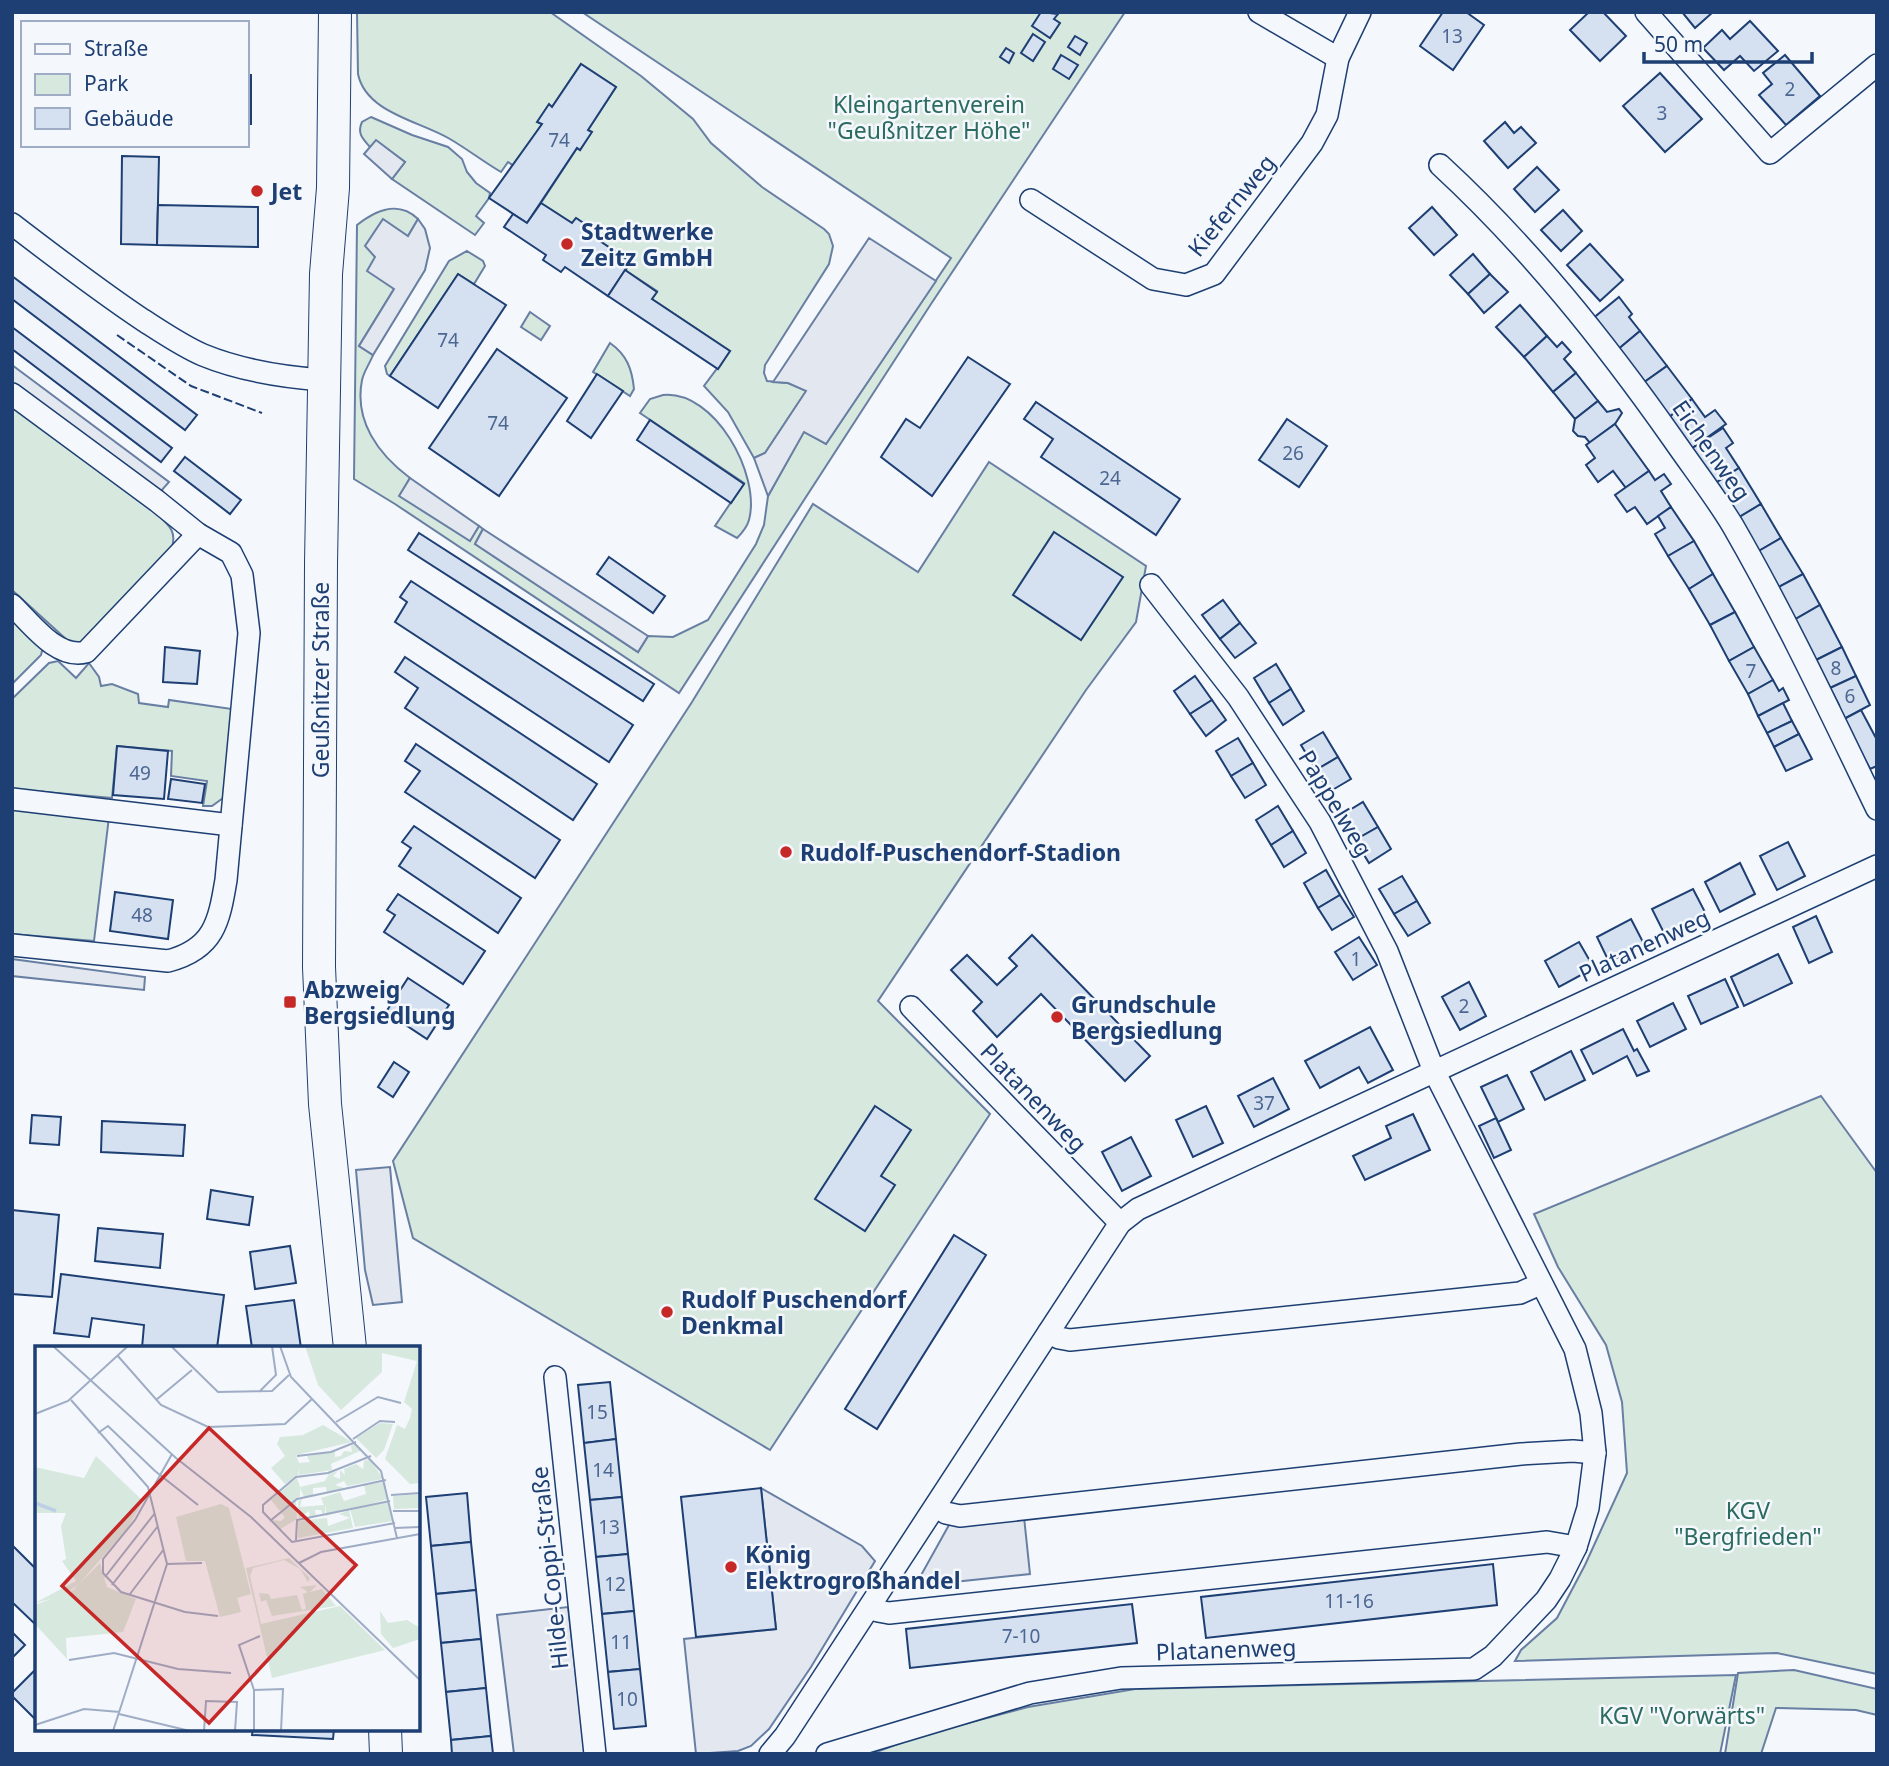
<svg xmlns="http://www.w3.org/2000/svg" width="1889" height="1766" font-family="'Noto Sans',sans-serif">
<rect width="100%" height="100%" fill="#f4f7fb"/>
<g fill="#d7e8df" stroke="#687fa3" stroke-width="2">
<path d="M357 12H550L641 76 693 119 711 143 762 187 824 229 829 234 833 246 829 264 765 365 764 373 767 381 788 383 807 390 765 453 754 458 728 412 704 386 730 351 652 299 657 291 625 270 630 262 588 233 591 228 576 218 572 223 541 203 577 148 580 150 591 132 588 130 616 87 581 64 552 107 549 105 538 122 542 124 514 166 508 162 501 172C484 162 467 149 450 139 420 121 366 113 358 74Z"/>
<path d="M582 12H1125L931 304 679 693 395 504 354 479 357 225C376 210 398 200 418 219L408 236 375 257 394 289 359 346 373 355C370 363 364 371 362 380 354 421 378 454 410 478L400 496 470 540 479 526 483 529 475 544 638 652 648 636 673 637 708 620 756 544 764 525 768 496 804 431 826 444 951 258Z"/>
<path d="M371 117 412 135 448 147 462 159 467 172 476 183 490 193 489 198 476 216 484 223 475 235 392 179 405 162 376 141 370 147C362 138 357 133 362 122Z"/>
<polygon points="467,251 483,261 485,266 474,284 458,274 390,376 387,374 385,366 449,261"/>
<polygon points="530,312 550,326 541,340 521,327"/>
<path d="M610 343C627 355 632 369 634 389L630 396 593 372Z"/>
<path d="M663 395C715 390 761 475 749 520 747 527 742 533 737 538L715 526 744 483 640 413 650 399Z"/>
<path d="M12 405 156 513C169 525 178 532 171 550L86 641 76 643 67 640 12 590Z"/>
<polygon points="989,462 1146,566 1136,622 1086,690 878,1001 990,1114 770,1450 413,1238 393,1161 692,702 813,504 918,572"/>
<polygon points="12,619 43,647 41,655 12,684"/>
<polygon points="58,661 76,678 89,663 99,677 101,686 112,684 138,694 139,703 168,707 169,700 232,709 223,798 212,806 203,806 207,781 171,776 172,751 117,746 112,798 12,789 12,699 49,663"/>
<polygon points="12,808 109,817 94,941 12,934"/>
<polygon points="1821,1096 1877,1173 1877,1674 1777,1653 1515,1661 1521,1650 1557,1618 1585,1565 1627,1473 1622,1402 1606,1345 1558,1267 1534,1214"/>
<polygon points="1794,1670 1877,1689 1877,1715 1856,1710 1776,1708 1761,1754 1725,1754 1738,1673"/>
<polygon points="1736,1675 1720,1754 871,1754 919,1736 1028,1707 1135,1689"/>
</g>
<g fill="#e3e8f0" stroke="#687fa3" stroke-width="2">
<polygon points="376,140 405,162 392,179 364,154"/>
<polygon points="383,219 408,236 418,219 425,229 430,248 425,270 373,355 359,346 394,289 367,271 375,257 365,246"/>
<polygon points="869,238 936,281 826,444 804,432 768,496 754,458 765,453 806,391 788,383 773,382"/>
<polygon points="12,365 169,482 147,507 12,405"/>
<polygon points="410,478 479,526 470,541 399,496"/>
<polygon points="483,529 648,636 638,652 475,544"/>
<polygon points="12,959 145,977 144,990 12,976"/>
<polygon points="390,1167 402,1302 373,1305 365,1270 356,1170"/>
<polygon points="761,1488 862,1546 875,1561 811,1667 769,1729 751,1746 738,1751 696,1754 684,1639 776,1629"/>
<polygon points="1024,1517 1030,1574 915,1586 949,1525"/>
<polygon points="568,1607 585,1754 514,1754 497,1615"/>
</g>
<g fill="#d5e0f0" stroke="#1d3f73" stroke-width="2">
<polygon points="1041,12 1058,14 1054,19 1060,23 1050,38 1032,26"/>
<polygon points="1443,12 1466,12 1484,25 1453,70 1420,46"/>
<polygon points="1589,12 1603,12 1626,36 1600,61 1570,30"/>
<polygon points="1682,12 1713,12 1695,28"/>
<polygon points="1750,21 1778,51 1754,71 1740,56 1724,70 1703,48 1722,30 1730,39"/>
<polygon points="1033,34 1045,42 1033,61 1021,53"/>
<polygon points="1075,36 1087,43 1080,55 1068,47"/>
<polygon points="1006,48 1014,53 1009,63 1000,57"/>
<polygon points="1061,55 1078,65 1069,79 1053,69"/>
<polygon points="1785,55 1820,96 1786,125 1759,95 1772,84 1763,73"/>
<polygon points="581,64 616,87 588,130 592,132 580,150 577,148 527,223 489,198 542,124 537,122 549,104 552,107"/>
<polygon points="1660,73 1702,119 1665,152 1623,106"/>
<rect x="247" y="75" width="4" height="49"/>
<polygon points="1505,122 1514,133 1521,127 1536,143 1508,168 1484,141"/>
<polygon points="122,156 159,157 157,245 121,244"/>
<polygon points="1537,167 1559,190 1535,212 1514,189"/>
<polygon points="541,203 572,223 576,218 591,228 588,233 631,262 608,296 565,267 561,272 543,260 546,255 504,227 513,214 527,223"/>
<polygon points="158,205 258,207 258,247 157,245"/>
<polygon points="1432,207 1457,235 1434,255 1409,228"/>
<polygon points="1563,210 1582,231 1561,251 1541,230"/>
<polygon points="1590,244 1623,280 1600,301 1567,265"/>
<polygon points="1473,254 1490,274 1468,294 1450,275"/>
<polygon points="625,270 657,292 652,299 730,351 718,369 608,296"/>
<polygon points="458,274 506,305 438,408 390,376"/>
<polygon points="1490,274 1508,292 1484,313 1468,294"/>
<polygon points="12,276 197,415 185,430 12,299"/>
<polygon points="1619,297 1632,314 1629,317 1640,331 1616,351 1591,320"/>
<polygon points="1520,305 1547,336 1524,357 1496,327"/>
<polygon points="12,327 172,448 161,462 12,349"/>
<polygon points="1640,331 1667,366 1643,383 1616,351"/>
<polygon points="1547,336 1557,347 1562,342 1571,352 1564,359 1576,373 1553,392 1524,357"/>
<polygon points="497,349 567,398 499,496 429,448"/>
<polygon points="968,357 1010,384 932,496 881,457 906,419 920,428"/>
<polygon points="1667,366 1692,399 1668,418 1643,383"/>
<polygon points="1576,373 1598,401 1575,419 1553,392"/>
<polygon points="597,374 623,391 591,438 567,421"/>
<polygon points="1692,399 1705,417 1715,410 1726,424 1691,449 1668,418"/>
<polygon points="1598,401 1607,412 1619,409 1622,413 1615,424 1590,443 1585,437 1578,436 1573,431 1575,419"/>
<polygon points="1036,402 1180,499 1156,535 1041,457 1053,439 1024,419"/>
<polygon points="1287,419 1327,446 1299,487 1259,460"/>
<polygon points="650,420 744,484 731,503 637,440"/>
<polygon points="1615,424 1649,471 1626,488 1613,471 1598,482 1586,465 1595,458 1586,445"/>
<polygon points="1723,428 1733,443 1726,448 1739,468 1714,484 1691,449"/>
<polygon points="185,457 241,500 230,514 174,471"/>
<polygon points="1739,468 1761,504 1736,519 1714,484"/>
<polygon points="1649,471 1655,480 1664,474 1671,484 1661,491 1671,507 1647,524 1635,507 1627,512 1615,495"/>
<polygon points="1761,504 1781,538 1757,552 1736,519"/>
<polygon points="1671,507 1694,541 1668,556 1655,534 1665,528 1658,516"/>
<polygon points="1054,532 1123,577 1081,640 1013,595"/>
<polygon points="419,533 654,684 643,701 408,550"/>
<polygon points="1781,538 1803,574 1777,588 1757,552"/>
<polygon points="1694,541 1713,574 1689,589 1668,556"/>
<polygon points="609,557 665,596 653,613 597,574"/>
<polygon points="1713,574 1735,612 1710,625 1689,589"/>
<polygon points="1803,574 1820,605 1794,620 1777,588"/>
<polygon points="411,581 633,725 609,762 395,622 407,602 400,597"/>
<polygon points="1223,600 1240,623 1220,639 1202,615"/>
<polygon points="1820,605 1842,647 1816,660 1794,620"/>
<polygon points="1735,612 1754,647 1729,661 1710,625"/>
<polygon points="1240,623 1256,643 1235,658 1220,639"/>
<polygon points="165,647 200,651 197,684 163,682"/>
<polygon points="1754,647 1773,680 1748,694 1729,661"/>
<polygon points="1842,647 1856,676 1830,688 1816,660"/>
<polygon points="405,657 597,784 573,820 405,708 418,688 395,672"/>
<polygon points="1276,664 1291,689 1269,703 1254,678"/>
<polygon points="1195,676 1212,700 1190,714 1174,691"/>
<polygon points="1856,676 1870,705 1844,719 1833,708 1839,705 1830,688"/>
<polygon points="1773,680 1779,691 1783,688 1789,700 1758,716 1748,694"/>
<polygon points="1291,689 1304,711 1283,725 1269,703"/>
<polygon points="1212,700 1226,720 1206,736 1190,714"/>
<polygon points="1783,703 1792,721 1767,733 1758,716"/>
<polygon points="1861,710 1877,740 1877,766 1870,769 1844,719"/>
<polygon points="1792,721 1799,734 1774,747 1767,733"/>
<polygon points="1323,732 1338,757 1316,770 1301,745"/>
<polygon points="1799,734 1812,759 1786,771 1774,747"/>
<polygon points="1238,738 1253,763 1231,776 1216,751"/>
<polygon points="416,744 560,840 535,878 405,792 420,771 405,761"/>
<polygon points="117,746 168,751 164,799 113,795"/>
<polygon points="1338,757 1351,779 1329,792 1316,770"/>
<polygon points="1253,763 1266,785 1245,798 1231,776"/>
<polygon points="171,779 205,784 202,803 168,799"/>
<polygon points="1363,802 1378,827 1355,840 1340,816"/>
<polygon points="1278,806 1293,831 1271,845 1256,820"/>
<polygon points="414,826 521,898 498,933 399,866 411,848 402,842"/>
<polygon points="1378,827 1391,849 1369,863 1355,840"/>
<polygon points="1293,831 1306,853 1284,867 1271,845"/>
<polygon points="1788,842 1805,876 1777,890 1760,856"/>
<polygon points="1740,863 1755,894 1720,912 1705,882"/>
<polygon points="1326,870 1340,895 1318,908 1304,883"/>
<polygon points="1402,876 1417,901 1394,914 1379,889"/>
<polygon points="1693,889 1706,914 1665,935 1652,909"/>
<polygon points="115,892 173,900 168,939 110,931"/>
<polygon points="398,894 485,951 463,984 384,932 395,915 387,910"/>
<polygon points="1340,895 1354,917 1332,930 1318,908"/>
<polygon points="1417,901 1430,923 1408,936 1394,914"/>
<polygon points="1816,916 1832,952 1809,963 1793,927"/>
<polygon points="1631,919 1644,944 1609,962 1597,937"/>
<polygon points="1032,935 1150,1056 1125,1081 1041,994 997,1037 973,1011 982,1002 951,970 967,955 997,985 1017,966 1009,958"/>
<polygon points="1359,937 1377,965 1353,980 1335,952"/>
<polygon points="1579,942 1594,968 1559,987 1545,961"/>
<polygon points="1778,954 1792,983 1744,1006 1731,977"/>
<polygon points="408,978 449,1005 427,1039 386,1012"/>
<polygon points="1725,979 1738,1007 1701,1024 1688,996"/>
<polygon points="1469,982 1486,1016 1460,1030 1442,997"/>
<polygon points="1673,1003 1686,1029 1650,1047 1637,1021"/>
<polygon points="1370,1027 1393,1070 1368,1083 1359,1067 1320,1088 1305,1061"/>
<polygon points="1623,1029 1634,1051 1637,1049 1649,1071 1637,1076 1627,1056 1593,1074 1581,1050"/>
<polygon points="1571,1051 1585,1080 1545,1100 1531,1072"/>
<polygon points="394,1062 409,1072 393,1097 378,1087"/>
<polygon points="1507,1075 1524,1109 1498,1122 1481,1087"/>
<polygon points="1273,1078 1289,1109 1254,1127 1238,1096"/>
<polygon points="875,1106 911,1130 881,1176 895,1185 865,1231 815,1199"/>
<polygon points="1206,1106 1223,1143 1193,1157 1176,1120"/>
<polygon points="1413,1114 1430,1150 1365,1180 1353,1156 1391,1138 1386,1126"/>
<polygon points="32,1115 61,1117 59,1145 30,1143"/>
<polygon points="1496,1118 1511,1150 1494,1158 1479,1126"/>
<polygon points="102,1121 185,1125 183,1156 101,1152"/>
<polygon points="1131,1137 1151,1176 1122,1191 1102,1152"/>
<polygon points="211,1190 253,1197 249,1225 207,1219"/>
<polygon points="12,1210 59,1215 52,1297 12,1294"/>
<polygon points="98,1228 163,1234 160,1268 95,1261"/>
<polygon points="954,1235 986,1255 877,1429 845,1409"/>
<polygon points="290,1246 296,1283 255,1289 250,1252"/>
<polygon points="61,1274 224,1295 217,1348 142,1348 144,1325 92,1318 89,1337 54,1333"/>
<polygon points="294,1300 301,1348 252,1348 246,1306"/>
<polygon points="610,1382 616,1439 584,1443 578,1385"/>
<polygon points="616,1439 622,1497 590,1500 584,1443"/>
<polygon points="761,1488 776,1629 696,1637 681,1497"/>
<polygon points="467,1493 471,1542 431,1546 426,1497"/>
<polygon points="622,1497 628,1554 596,1557 590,1500"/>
<polygon points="471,1542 476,1590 436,1594 431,1546"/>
<polygon points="12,1545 37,1570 37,1626 12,1602"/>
<polygon points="628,1554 634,1611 602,1614 596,1557"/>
<polygon points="1493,1564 1497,1605 1206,1638 1201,1597"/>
<polygon points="476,1590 481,1639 441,1643 436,1594"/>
<polygon points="1132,1604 1137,1643 910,1668 906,1629"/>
<polygon points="634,1611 640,1669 608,1672 602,1614"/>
<polygon points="12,1632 25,1645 12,1658"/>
<polygon points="481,1639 486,1688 446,1692 441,1643"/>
<polygon points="37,1668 37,1718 35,1719 12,1696 12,1693"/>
<polygon points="640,1669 646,1726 614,1729 608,1672"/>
<polygon points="486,1688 491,1736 451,1740 446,1692"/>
<polygon points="253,1729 334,1729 333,1739 252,1735"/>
<polygon points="491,1736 493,1754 452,1754 451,1740"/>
</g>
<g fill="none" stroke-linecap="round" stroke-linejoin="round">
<g stroke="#1d3f73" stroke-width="24">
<g id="street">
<polyline points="1259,12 1338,58"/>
<polyline points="1646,12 1770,153 1877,65"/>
<path d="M1440 165C1529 247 1604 341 1673 439 1693 468 1715 496 1733 526 1786 618 1831 714 1877 809"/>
<polyline points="1031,200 1153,279 1186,285 1214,274 1312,143 1327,115 1338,58 1360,12"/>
<path d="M12 224C55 257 98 290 143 320 162 332 182 346 203 355 242 371 282 377 324 380"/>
<path d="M12 394 157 501 198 534 231 553 242 575 249 633 226 880C219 922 214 949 168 961L12 945"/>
<path d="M12 605C31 623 57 660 86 652L198 534"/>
<polyline points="12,799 231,825"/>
<polyline points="911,1007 1120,1223"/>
<polyline points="1049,1332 1059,1338 1070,1340 1520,1293 1540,1284"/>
<polyline points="555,1377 595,1754"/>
<polyline points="937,1507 946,1513 960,1516 1521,1454 1573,1451 1595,1453"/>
<polyline points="871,1606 878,1611 889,1613 1547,1542 1576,1547"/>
<polyline points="770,1754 785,1736 1120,1223 1138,1209 1877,866"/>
<polyline points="827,1754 1030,1693 1121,1678 1474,1669 1493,1656 1546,1600 1560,1579 1576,1547 1588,1508 1595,1453 1591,1413 1575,1349 1434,1071 1387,951 1320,822 1238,697 1151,585"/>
</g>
</g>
<g stroke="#1d3f73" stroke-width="34">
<g id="primary">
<polyline points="335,12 333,188 326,274 321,564 319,967 325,1104 350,1348"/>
<polyline points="385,1729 386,1754"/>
</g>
</g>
<use href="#street" stroke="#f4f7fb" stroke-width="21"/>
<use href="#primary" stroke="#f4f7fb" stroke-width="32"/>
<polyline stroke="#1d3f73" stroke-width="2" stroke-dasharray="9 3.5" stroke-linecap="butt" points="117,335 191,386 262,413"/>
</g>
<g fill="#c62828" stroke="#f4f7fb" stroke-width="2.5">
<circle cx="257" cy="191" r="7"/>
<circle cx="567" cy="244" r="7"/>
<circle cx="786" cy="852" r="7"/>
<rect x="283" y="995" width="14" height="14" rx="3.5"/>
<circle cx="1057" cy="1017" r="7"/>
<circle cx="667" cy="1312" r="7"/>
<circle cx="731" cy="1567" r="7"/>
</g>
<g text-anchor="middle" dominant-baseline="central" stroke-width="5" stroke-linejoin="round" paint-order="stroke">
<g font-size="19" fill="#4b6792">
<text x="1452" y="36">13</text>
<text x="1790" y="89">2</text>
<text x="1662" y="113">3</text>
<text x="559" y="140">74</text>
<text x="448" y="340">74</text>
<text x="498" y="423">74</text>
<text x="1293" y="453">26</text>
<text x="1110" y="478">24</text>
<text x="1836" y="668">8</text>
<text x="1751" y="671">7</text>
<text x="1850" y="696">6</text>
<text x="140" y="773">49</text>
<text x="142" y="915">48</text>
<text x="1356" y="959">1</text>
<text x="1464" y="1006">2</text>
<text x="1264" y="1103">37</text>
<text x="597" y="1412">15</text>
<text x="603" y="1470">14</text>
<text x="609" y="1527">13</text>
<text x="615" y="1584">12</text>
<text x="1349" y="1601">11-16</text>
<text x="1021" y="1636">7-10</text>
<text x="621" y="1642">11</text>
<text x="627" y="1699">10</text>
</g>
<g font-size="23" fill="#2c6c60" stroke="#f4f7fb">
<text x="929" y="104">Kleingartenverein<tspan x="929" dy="26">"Geußnitzer Höhe"</tspan></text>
<text x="1748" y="1510">KGV<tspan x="1748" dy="26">"Bergfrieden"</tspan></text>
<text x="1682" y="1715">KGV "Vorwärts"</text>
</g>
<g font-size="23" font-weight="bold" fill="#1d3f73" stroke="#f4f7fb" text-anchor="start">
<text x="271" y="191">Jet</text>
<text x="581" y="231">Stadtwerke<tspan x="581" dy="26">Zeitz GmbH</tspan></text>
<text x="800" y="852">Rudolf-Puschendorf-Stadion</text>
<text x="304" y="989">Abzweig<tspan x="304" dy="26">Bergsiedlung</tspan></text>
<text x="1071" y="1004">Grundschule<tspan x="1071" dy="26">Bergsiedlung</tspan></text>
<text x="681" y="1299">Rudolf Puschendorf<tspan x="681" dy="26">Denkmal</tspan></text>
<text x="745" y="1554">König<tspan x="745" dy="26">Elektrogroßhandel</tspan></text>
</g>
<g font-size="23" fill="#1d3f73" stroke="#f4f7fb">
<text transform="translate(1231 205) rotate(-51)">Kiefernweg</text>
<text transform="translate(1712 450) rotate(55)">Eichenweg</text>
<text transform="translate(320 680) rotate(-90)">Geußnitzer Straße</text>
<text transform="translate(1336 803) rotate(59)">Pappelweg</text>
<text transform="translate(1644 945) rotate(-25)">Platanenweg</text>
<text transform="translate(1034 1097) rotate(46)">Platanenweg</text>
<text transform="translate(549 1568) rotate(-96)">Hilde-Coppi-Straße</text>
<text transform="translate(1226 1649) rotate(-2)">Platanenweg</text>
</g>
</g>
<g transform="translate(35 1346)">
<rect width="385" height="385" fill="#f4f7fb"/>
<path d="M270 0H385V137L375 138 350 113 362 79 370 83 375 72 377 63 369 56 382 15 347 7V26L306 64 283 39ZM345 77 358 78 349 104 341 112 321 92ZM288 79 317 96 261 109 264 117 275 116 272 110 300 105V111L306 110 309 105 317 106 316 100 320 98 327 104 296 118 297 124 264 129 265 121 263 129 250 138 236 122 250 110 242 98 245 91 268 89ZM61 110 108 155 92 183 43 239 27 250 0 257 41 235 27 215 31 213 26 180 31 167H0V121L49 132ZM335 113 348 133 312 140 309 135 300 139 309 142 292 148 291 141 278 142V150L269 151 265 142V150L245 165 236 154 262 132 265 141 290 135 294 128 303 125 298 130 305 133V124L310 129 309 123 321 118 328 123 329 115ZM350 136 353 153 291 170V159L289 171 286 164H280L281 171 275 172 274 165 264 172 263 155 267 153 265 161 289 159 286 152 305 146 309 155 331 148 329 139ZM385 148V162L359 163 358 150ZM261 154 262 173 244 184 238 174 246 175 250 171 246 167ZM354 156 358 175 320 181 315 163ZM186 158 194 162 216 248 202 252 206 266 185 271 170 215H151L141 171ZM314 164 318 182 263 192V175L292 172 293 180 315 172 304 168ZM254 212 275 232 273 236 265 223 249 214 218 222 215 230 226 278 305 260 350 304 237 332 211 222ZM65 217 72 241 101 253 88 286 31 292 32 313 0 278V259L37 245ZM282 239 275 246 287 243 301 260 237 270 231 254 226 256 224 247 234 248 236 253 262 249 267 264 271 263 268 248 273 246 265 241ZM345 265 353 277 372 274 385 282V293L358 302 346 288Z" fill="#d7e8df"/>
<path fill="none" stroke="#bed0e5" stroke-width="3.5" d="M0 157 21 165"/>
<path fill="none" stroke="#9eadc5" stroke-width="2" d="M18 0 141 112 216 171 385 334M136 0 183 46 237 45 254 29M245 0 256 31 346 125 362 192M82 9 126 59 173 81 250 78 277 53M224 46 241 29 237 0M36 54 113 141 132 218 78 385M121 54 157 24M0 68 33 55 93 0M301 76 343 51 366 57M63 87 73 80 120 125 163 159M318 93 345 75 360 76M137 108 100 174 68 213V227L86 246 150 266 183 270M262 110 296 106 321 96M336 110 293 127 261 131 228 159V166L257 196 360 177M356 149 385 147M358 165H385M235 175 262 153 351 134M360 182 385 181M261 194 262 174 355 155M264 217 286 206 385 188M132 218 167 217M70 231 120 167M77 239 123 180M95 248 129 203M34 314 79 307 143 323 196 327M219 344 204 299 225 290M84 368 155 385M0 379 49 363 85 366M169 385 171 355 202 356 200 385M219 385V344L248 343 246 385"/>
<path fill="#c62828" fill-opacity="0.15" stroke="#c62828" stroke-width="3.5" d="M174 82 321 219 174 377 27 240Z"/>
<rect width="385" height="385" fill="none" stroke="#1d3f73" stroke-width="3.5"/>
</g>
<rect width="1889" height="1766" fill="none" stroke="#1d3f73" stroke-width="28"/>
<rect x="21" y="21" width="228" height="126" fill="#f4f7fb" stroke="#9eadc5" stroke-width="2"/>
<rect x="35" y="44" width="35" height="10" fill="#f4f7fb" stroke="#9eadc5" stroke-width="2"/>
<text x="84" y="56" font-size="21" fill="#1d3f73">Straße</text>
<rect x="35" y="74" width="35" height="21" fill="#d7e8df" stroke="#9eadc5" stroke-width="2"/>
<text x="84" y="91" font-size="21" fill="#1d3f73">Park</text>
<rect x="35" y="108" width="35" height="21" fill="#d5e0f0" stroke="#9eadc5" stroke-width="2"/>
<text x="84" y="126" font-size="21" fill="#1d3f73">Gebäude</text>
<path d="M1644 52v10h168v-10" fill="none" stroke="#1d3f73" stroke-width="3.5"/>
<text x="1654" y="52" font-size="21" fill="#1d3f73" stroke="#f4f7fb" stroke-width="5" paint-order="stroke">50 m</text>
</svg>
